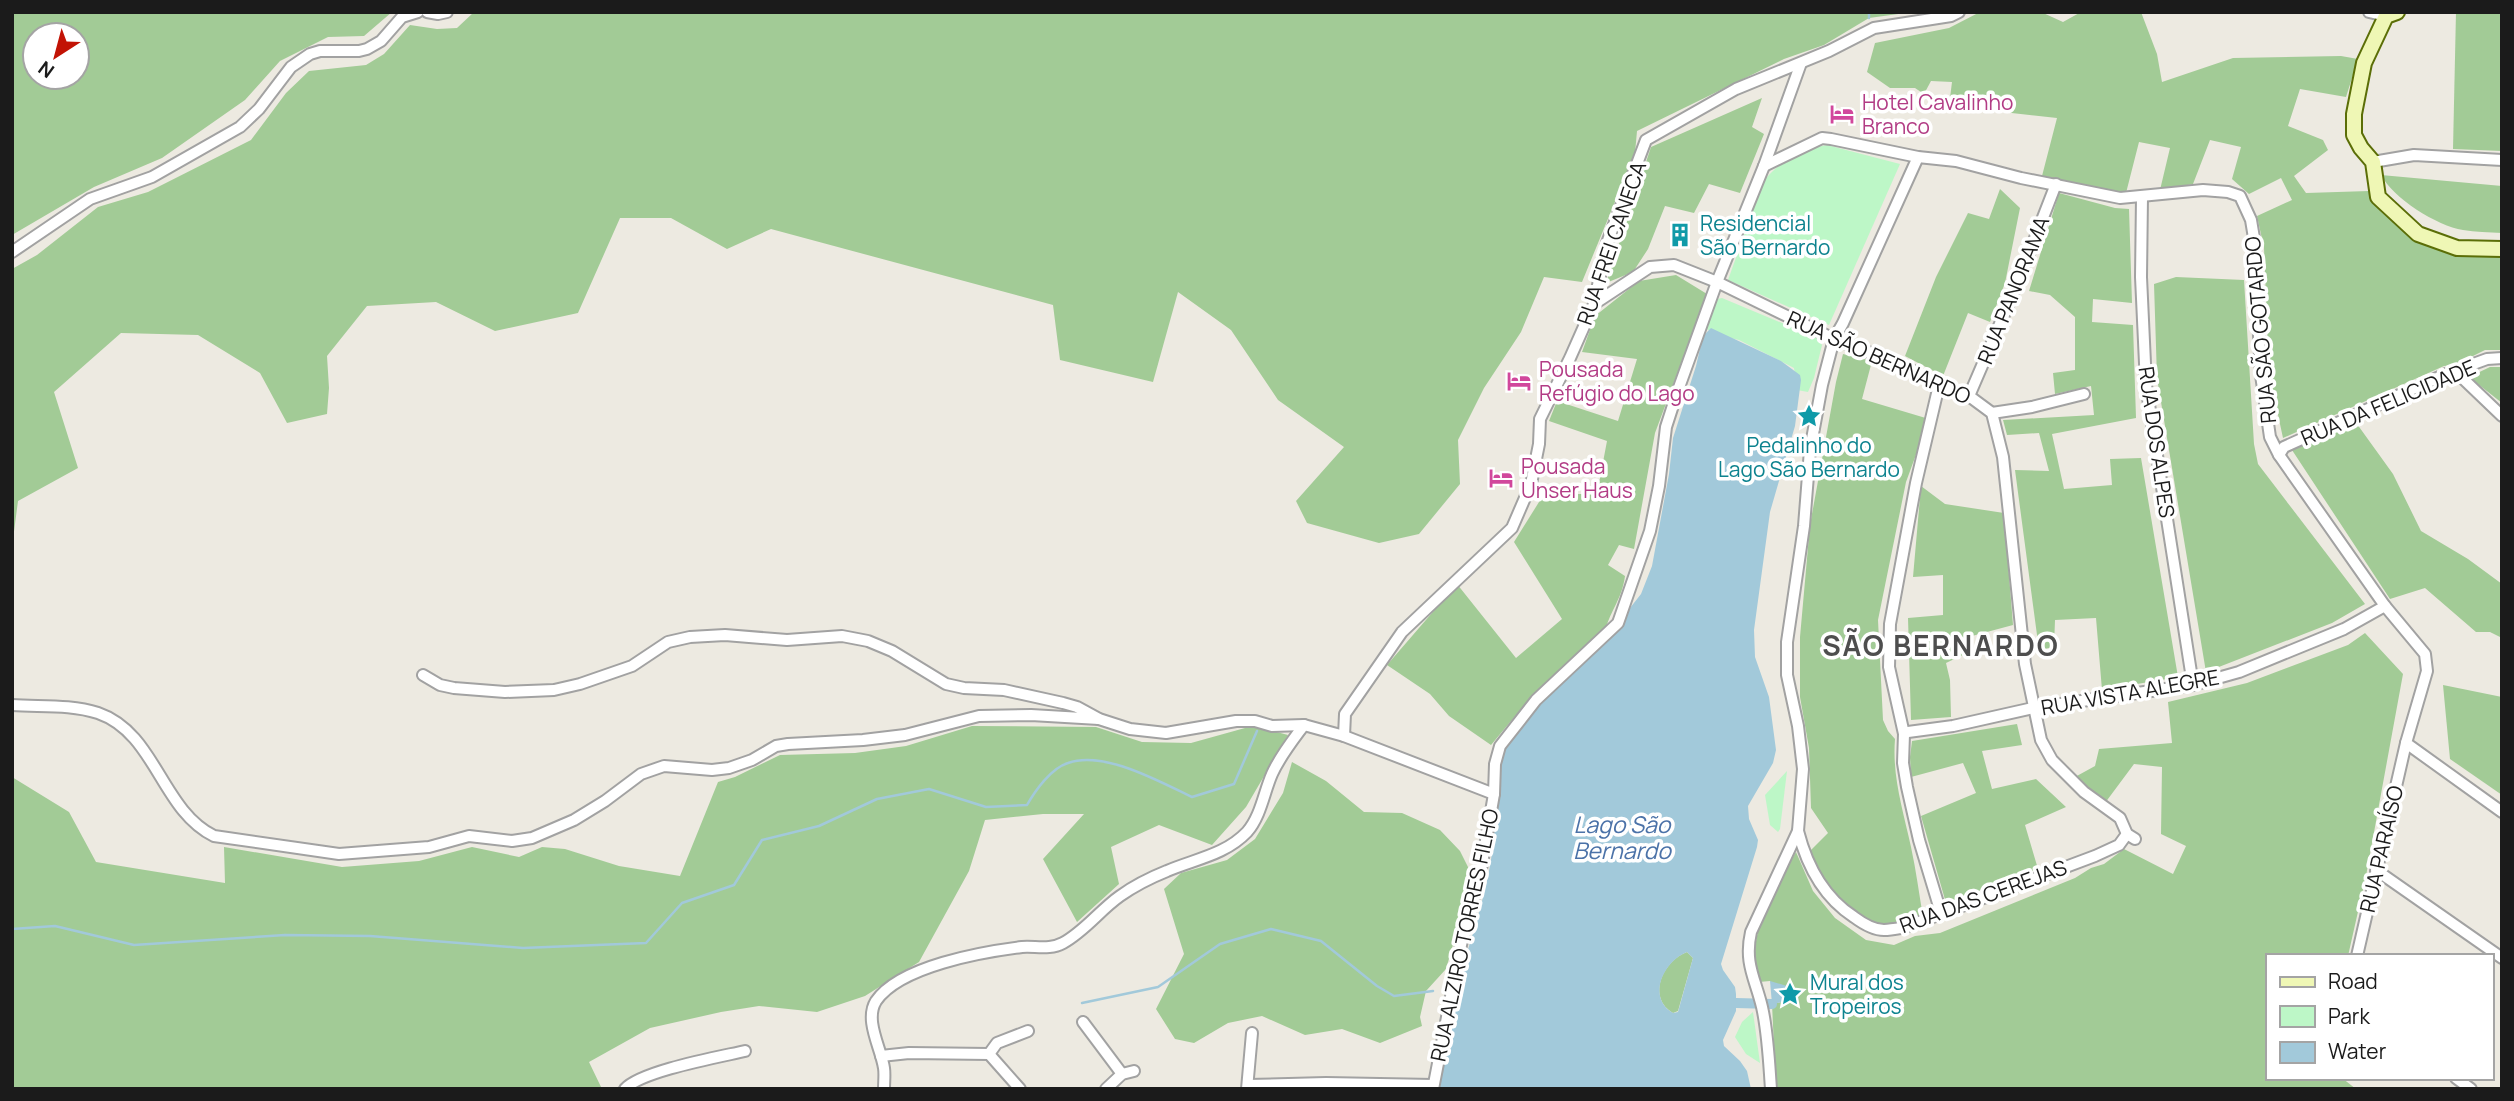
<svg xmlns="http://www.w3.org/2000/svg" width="2514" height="1101" font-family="Manrope,sans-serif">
<rect width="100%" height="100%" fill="#edeae1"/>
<g fill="#a2cb96" fill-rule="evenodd">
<path d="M12 12H392L364 36 328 37 280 61 245 100 162 158 94 187 12 235ZM35 35H77V77H35Z"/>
<polygon points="474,12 1913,12 1869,18 1824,45 1784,59 1637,131 1635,153 1582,282 1544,277 1521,332 1484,388 1458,440 1460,484 1419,534 1379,543 1307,523 1296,501 1344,447 1278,400 1231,330 1178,292 1153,382 1060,360 1053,305 771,229 727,249 671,218 620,218 578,313 495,331 436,302 367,306 327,356 329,388 327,414 287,423 260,373 198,335 121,333 54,392 78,468 18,501 12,547 12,269 37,255 98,207 148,192 251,140 286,93 309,71 366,65 384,54 410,25 437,29 457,28"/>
<polygon points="1980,12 2041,12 2063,22 2081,12 2141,12 2157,54 2162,82 2233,58 2341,56 2358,59 2346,97 2300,89 2288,126 2323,140 2328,150 2294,176 2306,193 2369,191 2374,199 2415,238 2502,255 2502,350 2485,350 2455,365 2444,366 2283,438 2269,373 2264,248 2257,216 2292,200 2281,178 2249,194 2232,179 2241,147 2210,140 2193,184 2160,190 2170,148 2139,142 2126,193 2042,176 2057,118 1949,106 1952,82 1931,81 1924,94 1915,88 1890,88 1867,72 1875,43 1949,28"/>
<polygon points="2456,12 2502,12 2502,151 2453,149"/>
<polygon points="1762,98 1752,127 1764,134 1740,193 1709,184 1694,213 1665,206 1648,249 1633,272 1606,283 1651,147"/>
<path d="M2381 175 2502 186V233C2489 232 2475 232 2463 230 2437 226 2393 198 2381 175Z"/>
<polygon points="2000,189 2020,208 2005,283 1990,322 1968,313 1943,376 1905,356 1936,277 1968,213 1989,219"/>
<polygon points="2059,193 2115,208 2129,209 2132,303 2093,299 2092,322 2133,325 2136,418 2052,434 2064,489 2112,485 2110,459 2141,458 2178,677 2102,690 2096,618 2055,620 2054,647 2039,650 2015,470 2049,471 2039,433 2007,435 2003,420 2094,415 2091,386 2055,394 2053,373 2075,370 2075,317 2050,295 2029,291"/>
<path d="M1676 275 1707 294 1655 433 1634 549 1619 545 1608 565 1625 576C1622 599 1611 609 1605 631L1531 697 1491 745 1449 716 1430 694 1387 665 1457 584 1516 658 1562 619 1514 542 1544 494H1597L1607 441 1549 421 1557 401 1618 421 1637 359 1582 352 1595 316 1639 281Z"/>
<polygon points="2176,277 2244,280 2254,444 2258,464 2365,604 2332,623 2206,672 2157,378 2154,284"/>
<path d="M1843 354 1872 361 1862 399 1929 419 1906 482 1878 620 1883 720 1888 731 1895 739C1892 777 1903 810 1911 847 1916 870 1919 893 1923 917 1911 921 1898 927 1885 927 1851 926 1822 880 1807 854L1828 833 1811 808 1809 748 1800 697V637L1810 525 1836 382Z"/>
<polygon points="2490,367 2502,367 2502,403 2469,377"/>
<polygon points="2357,424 2393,474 2421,531 2468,559 2502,584 2502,638 2490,632 2476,632 2425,588 2390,599 2292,450"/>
<polygon points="1921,486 1945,504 2004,513 2013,625 1972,636 1969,652 1946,663 1950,680 1951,717 1911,720 1908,618 1943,615 1943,575 1913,577"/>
<path d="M2365 633 2403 674 2366 876 2348 956H2267V1078H2342L2356 1089H1776L1772 1004 1787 1001 1770 981 1759 982C1743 938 1775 890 1796 852L1813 891 1835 918 1866 940 1894 945 1915 936 1940 933 2075 878 2091 868 2104 864 2124 849 2173 874 2186 846 2161 834 2162 767 2134 764 2105 803 2075 777 2095 766 2099 749 2172 743 2168 702 2247 683 2348 645Z"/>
<polygon points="2443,685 2502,697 2502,795 2450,759"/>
<polygon points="2017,724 2022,745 1982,751 1992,789 2036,779 2066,807 2025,825 2038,869 1946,903 1921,816 1976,793 1963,763 1911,777 1910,757 1912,741"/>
<polygon points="972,726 1096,727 1142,742 1191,743 1245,728 1257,727 1288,735 1246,807 1212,845 1159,825 1111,847 1119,884 1077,922 1043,859 1084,814 1043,814 985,820 969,871 919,962 865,996 817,1012 759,1006 721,1012 650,1028 589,1062 602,1089 12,1089 12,777 69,812 96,862 225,883 224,847 342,867 419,861 472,847 519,857 542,847 565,849 619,866 680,876 718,782 735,777 780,755 855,753 906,746"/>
<polygon points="1292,762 1326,781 1364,812 1402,813 1440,830 1460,851 1470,871 1457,931 1446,969 1426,991 1420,1017 1422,1026 1380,1043 1342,1029 1305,1035 1262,1016 1228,1023 1194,1043 1175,1039 1156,1009 1184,954 1164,889 1181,873 1227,860 1255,839 1283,793"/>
<path d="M1687 952 1693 958 1678 1011 1673 1013C1646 997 1663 961 1687 952Z"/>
</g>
<g fill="#bdf7c7">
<path d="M1827 145 1900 164 1829 325 1728 280 1763 182C1778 162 1803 149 1827 145Z"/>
<polygon points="1722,298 1818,338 1822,345 1814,378 1808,392 1797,390 1794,368 1739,340 1717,335 1705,328 1717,299"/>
<polygon points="1787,771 1780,829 1778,832 1770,825 1765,795"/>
<polygon points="1753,1012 1760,1063 1746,1054 1735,1037 1742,1022"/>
</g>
<g fill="#a2c9da" fill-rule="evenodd">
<path d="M1711 328 1781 361 1800 375 1801 380 1795 426 1770 512 1754 630 1755 657 1769 697 1776 750 1773 763 1748 806 1749 819 1758 840 1757 847 1721 964 1723 970 1735 987 1736 994V1011L1723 1040 1724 1046 1740 1061 1747 1071 1751 1089H1440C1440 1001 1487 922 1494 835 1497 797 1485 774 1508 737 1516 725 1530 713 1540 702 1565 674 1590 647 1615 619L1630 608 1641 594 1652 566 1669 474 1673 438 1696 366 1703 336ZM1687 952 1693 958 1678 1012 1673 1013C1646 997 1664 961 1687 952Z"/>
<polygon points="1770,981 1787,986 1790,994 1787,1001 1772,1004"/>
</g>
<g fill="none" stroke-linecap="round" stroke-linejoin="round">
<g stroke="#a2c9da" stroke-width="2.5">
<polyline points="1869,12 1869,18"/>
<path d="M12 929 55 926 134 945 285 935 370 936 523 948 646 943 682 903 734 885 762 840 819 826 877 799 929 789 986 807 1027 805C1035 791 1051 768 1068 763 1104 750 1160 782 1192 797L1234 784 1257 731"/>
<polyline points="1082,1003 1158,987 1220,944 1271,929 1321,941 1377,986 1394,996 1433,991"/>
</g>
<polyline stroke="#a2c9da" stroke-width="10" points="1736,1003 1772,1004"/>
<g stroke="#a2a2a2" stroke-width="14">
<g id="street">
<polyline points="427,12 438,14 447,12"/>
<polyline points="2369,12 2386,16"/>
<polyline points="2373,162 2414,155 2502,160"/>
<polyline points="1764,166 1822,138 1831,139 1918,157 1956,161 2021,178 2120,198 2203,190 2228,192 2240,196 2251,220 2254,238 2261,375 2270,437 2279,455 2385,606 2425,654 2427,671 2406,743 2502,812"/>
<polyline points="2142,197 2141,277 2146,385 2193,685"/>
<polyline points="12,252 90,199 152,177 240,127 259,109 291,67 310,54 320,51 359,51 367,49 381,41 402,17 418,12"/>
<polyline points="1594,304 1650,267 1674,265 1717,282 1834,339 1900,364 1939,385 1969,396 1992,413 2003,457 2025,664 2041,740 2052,760 2084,792 2120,818 2127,834 2135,839"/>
<polyline points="2455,371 2502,416"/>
<polyline points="1939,385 1916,483 1890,624 1889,667 1904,734 1903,763 1907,787 1919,840 1941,913"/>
<polyline points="1969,396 2018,282 2056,184"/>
<polyline points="1992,413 2032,407 2084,394"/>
<polyline points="2279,455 2284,447 2446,374 2487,359 2502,358"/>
<polyline points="423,675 440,685 454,688 505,692 554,690 580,684 632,666 668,642 690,637 725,635 787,640 842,636 868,641 892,651 946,684 964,688 1004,690 1063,703 1077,707 1099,719 1130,729 1166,733 1236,721 1255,721 1272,726 1304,725 1344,736 1494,794"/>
<path d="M12 705C41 707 70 704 98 713 156 733 161 810 214 836L339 854 429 847 469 836 512 841 532 838 574 820 605 801 641 774 664 766 712 770 729 768 752 760 776 746 788 744 863 740 905 735 979 716 1031 715 1099 719"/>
<polyline points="1904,734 1908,732 1953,726 2033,708 2193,685 2239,672 2344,629 2385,606"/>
<polyline points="1344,736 1345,714 1402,632 1512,528 1531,484 1539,444 1540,419 1570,358 1594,304 1607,243 1646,140 1736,89 1829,51 1874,28 1951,16 1959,12"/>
<path d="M1798 831C1807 866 1823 897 1854 917 1862 923 1874 930 1884 930 1891 930 1900 928 1906 927L2095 856 2119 845 2127 834"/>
<polyline points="2376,870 2502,958"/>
<polyline points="2357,956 2406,743"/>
<polyline points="1083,1022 1122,1074"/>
<polyline points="989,1054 997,1043 1028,1031"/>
<polyline points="881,1056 909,1053 989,1054 1020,1089"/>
<polyline points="2456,1078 2471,1089"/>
<polyline points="1248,1085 1326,1083 1433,1085"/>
<path d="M625 1089C641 1071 719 1057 745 1051"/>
<path d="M884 1089C884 1082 885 1074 884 1068 881 1048 864 1020 876 1001 900 966 982 952 1022 947 1036 946 1050 950 1063 943 1085 931 1100 910 1120 896 1134 886 1152 877 1167 871 1195 859 1225 855 1247 832 1261 816 1264 792 1272 774 1280 756 1293 740 1304 725"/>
<polyline points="1106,1089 1122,1074 1134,1071"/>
<polyline points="1247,1089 1252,1033"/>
<polyline points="1433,1089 1463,935 1480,875 1494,794 1495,764 1500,746 1536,700 1618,623 1650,531 1659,486 1666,427 1677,393 1717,282 1764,166 1801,63"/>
<path d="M1771 1089C1769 1062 1768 1033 1762 1007 1755 978 1744 963 1751 932L1798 831 1803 769 1798 726 1787 675V642L1804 526 1810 450 1822 385 1834 339 1843 323 1918 157"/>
</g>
</g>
<g stroke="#5b6e07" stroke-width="18">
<polyline id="secondary" points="2397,12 2386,16 2364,63 2354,114 2354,135 2361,148 2373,162 2378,197 2418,234 2457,248 2502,249"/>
</g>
<use href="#street" stroke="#fff" stroke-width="10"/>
<use href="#secondary" stroke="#eff7b5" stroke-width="14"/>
</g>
<defs>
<g id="hotel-bare" transform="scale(1.89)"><path d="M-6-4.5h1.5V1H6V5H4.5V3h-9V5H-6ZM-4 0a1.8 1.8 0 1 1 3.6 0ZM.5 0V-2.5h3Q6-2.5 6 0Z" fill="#d1479c" stroke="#fff" stroke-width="2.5" paint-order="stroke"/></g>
<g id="building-bare" transform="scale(1.89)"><path d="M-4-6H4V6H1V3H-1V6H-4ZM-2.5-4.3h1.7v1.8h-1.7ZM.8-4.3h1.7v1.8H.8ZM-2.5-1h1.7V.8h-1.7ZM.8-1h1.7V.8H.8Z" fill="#0f9aa8" stroke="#fff" stroke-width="2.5" paint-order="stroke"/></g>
<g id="sight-bare" transform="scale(1.89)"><path d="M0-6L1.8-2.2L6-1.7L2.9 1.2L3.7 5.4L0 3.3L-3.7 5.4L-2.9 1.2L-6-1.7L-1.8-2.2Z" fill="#0f9aa8" stroke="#fff" stroke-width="2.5" paint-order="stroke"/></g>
</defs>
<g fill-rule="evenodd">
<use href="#hotel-bare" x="1842" y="114"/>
<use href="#building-bare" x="1680" y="235"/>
<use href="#hotel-bare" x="1519" y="381"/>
<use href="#sight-bare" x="1809" y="416"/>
<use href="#hotel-bare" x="1501" y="478"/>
<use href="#sight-bare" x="1790" y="994"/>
</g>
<g text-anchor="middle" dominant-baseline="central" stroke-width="7" stroke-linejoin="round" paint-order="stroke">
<g font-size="21" fill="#b23c85" stroke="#fff" text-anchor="start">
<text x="1862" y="102">Hotel Cavalinho<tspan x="1862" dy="24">Branco</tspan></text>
<text x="1539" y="369">Pousada<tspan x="1539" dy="24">Refúgio do Lago</tspan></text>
<text x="1521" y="466">Pousada<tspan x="1521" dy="24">Unser Haus</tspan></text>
</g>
<g font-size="21" fill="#0d838f" stroke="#fff" text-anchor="start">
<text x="1700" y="223">Residencial<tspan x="1700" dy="24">São Bernardo</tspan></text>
<text x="1809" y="445" text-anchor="middle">Pedalinho do<tspan x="1809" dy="24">Lago São Bernardo</tspan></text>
<text x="1810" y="982">Mural dos<tspan x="1810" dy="24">Tropeiros</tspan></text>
</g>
<g font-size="21" fill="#1b1b1b" stroke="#fff">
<text transform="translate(1611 243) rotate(-71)">RUA FREI CANECA</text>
<text transform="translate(2013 290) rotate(-68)">RUA PANORAMA</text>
<text transform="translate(2260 330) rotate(-95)">RUA SÃO GOTARDO</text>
<text transform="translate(1879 357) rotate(24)">RUA SÃO BERNARDO</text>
<text transform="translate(2388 402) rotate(-23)">RUA DA FELICIDADE</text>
<text transform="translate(2157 442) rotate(82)">RUA DOS ALPES</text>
<text transform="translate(2130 692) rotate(-10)">RUA VISTA ALEGRE</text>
<text transform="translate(2381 849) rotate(-77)">RUA PARAÍSO</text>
<text transform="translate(1983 896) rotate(-20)">RUA DAS CEREJAS</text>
<text transform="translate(1464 935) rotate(-78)">RUA ALZIRO TORRES FILHO</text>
</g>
<g font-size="23" font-style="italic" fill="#4b72a8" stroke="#fff">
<text x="1622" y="824">Lago São<tspan x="1622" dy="26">Bernardo</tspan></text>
</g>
<g font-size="28" font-weight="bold" letter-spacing="2" fill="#4e4e4e" stroke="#fff">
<text x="1941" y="645">SÃO BERNARDO</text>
</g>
</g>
<rect width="2514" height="1101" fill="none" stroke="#1b1b1b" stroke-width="28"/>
<rect x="2266" y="954" width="228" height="126" fill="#ffffff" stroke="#a4a4a4" stroke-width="2"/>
<rect x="2280" y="977" width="35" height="10" fill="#eff7b5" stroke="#a4a4a4" stroke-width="2"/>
<text x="2328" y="989" font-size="21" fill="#1b1b1b">Road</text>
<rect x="2280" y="1006" width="35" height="21" fill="#bdf7c7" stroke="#a4a4a4" stroke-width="2"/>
<text x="2328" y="1024" font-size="21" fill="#1b1b1b">Park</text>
<rect x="2280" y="1042" width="35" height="21" fill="#a2c9da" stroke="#a4a4a4" stroke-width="2"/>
<text x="2328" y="1059" font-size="21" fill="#1b1b1b">Water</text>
<g transform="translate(56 56) rotate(216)"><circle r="33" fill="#ffffff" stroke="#a4a4a4" stroke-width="2"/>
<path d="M0-5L12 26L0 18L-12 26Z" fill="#c21305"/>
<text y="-10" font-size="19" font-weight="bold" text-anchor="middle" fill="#1b1b1b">N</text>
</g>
</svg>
